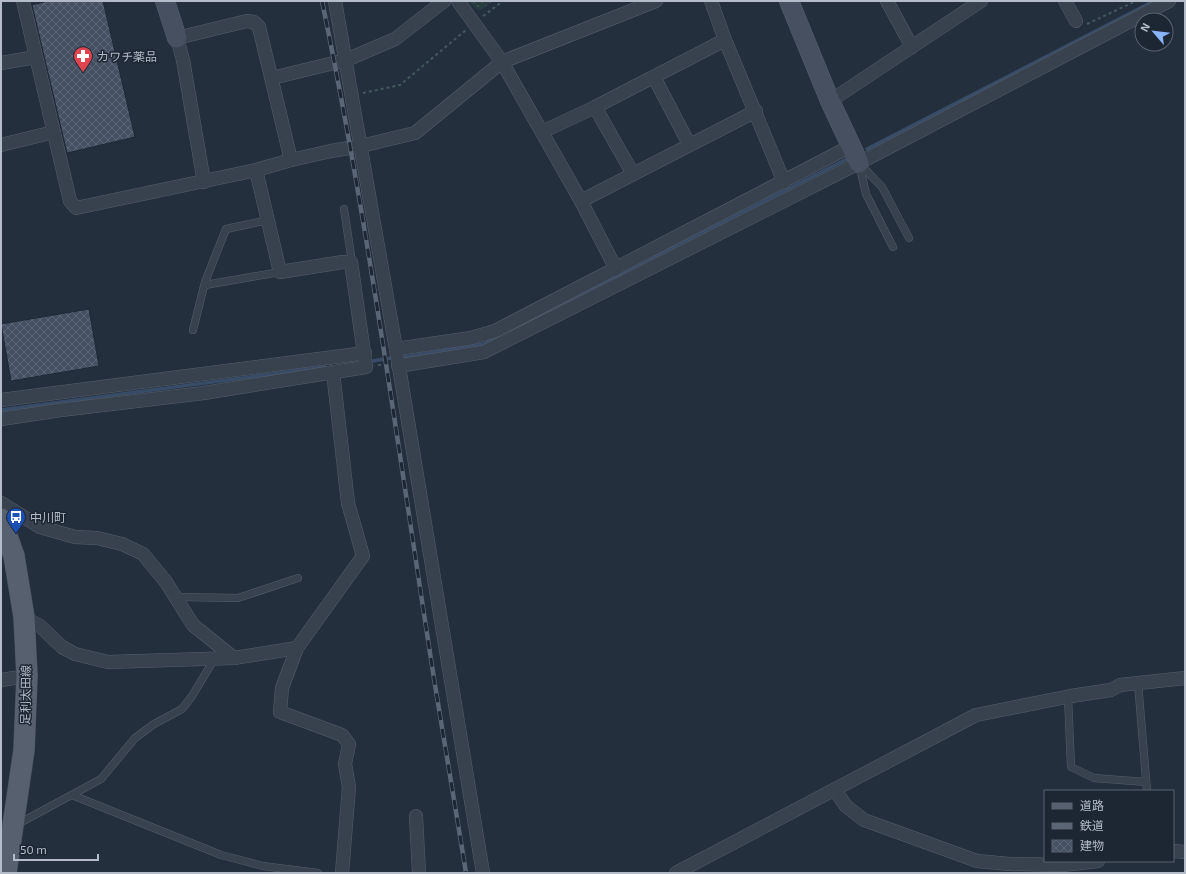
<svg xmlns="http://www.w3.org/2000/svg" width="1186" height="874" font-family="'Exo 2','Noto Sans JP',sans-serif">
<defs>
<pattern id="park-dots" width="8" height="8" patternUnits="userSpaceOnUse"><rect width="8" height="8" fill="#263c3f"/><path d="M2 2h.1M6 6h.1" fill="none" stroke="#435659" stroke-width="1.8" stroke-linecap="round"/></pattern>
<pattern id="building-cross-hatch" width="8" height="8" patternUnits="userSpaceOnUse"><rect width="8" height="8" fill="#455162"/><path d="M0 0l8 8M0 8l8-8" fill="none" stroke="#5d6877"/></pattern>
</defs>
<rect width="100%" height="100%" fill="#242f3e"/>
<polygon fill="url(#park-dots)" points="468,1 493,1 479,11"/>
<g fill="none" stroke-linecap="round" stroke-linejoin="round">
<g stroke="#394c67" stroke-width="3.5">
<polyline points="867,149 1154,1"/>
<polyline points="522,324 845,160"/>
<polyline points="405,357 484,344 499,336"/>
<polyline points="372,361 391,358"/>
<polyline points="1,410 325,367"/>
</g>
</g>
<g fill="url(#building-cross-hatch)" stroke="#1f2835">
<polygon points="48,1 103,1 135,137 67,153 32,5"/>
<polygon points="89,309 99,366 11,381 1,324"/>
</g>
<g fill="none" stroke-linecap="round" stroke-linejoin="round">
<g stroke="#565f6c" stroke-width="8">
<g id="lane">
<polyline points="859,163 866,194 893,247"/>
<polyline points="859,163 882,187 909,238"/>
<polyline points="344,209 351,255 351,262"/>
<polyline points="205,285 280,272"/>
<polyline points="193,330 205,282 226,229 268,220"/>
<polyline points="176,597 238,598 298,578"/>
<polyline points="1138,683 1147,791"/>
<polyline points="1068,697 1071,767 1094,778 1146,782"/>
<polyline points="72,795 221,855 263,866 318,873"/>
<polyline points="16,825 101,779 135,738 154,724 182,709 192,696 215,658"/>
</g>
</g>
<g stroke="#565f6c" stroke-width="14">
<g id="street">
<polyline points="23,1 70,201 76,208 256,170 291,160 331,151 361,146 415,133 502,62 581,201 616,269"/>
<polyline points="335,1 396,349 483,873"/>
<polyline points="458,1 502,62 656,1"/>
<polyline points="711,1 725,40 784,182"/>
<polyline points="887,1 912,47"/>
<polyline points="1065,1 1076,21"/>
<polyline points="1,63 36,57"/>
<polyline points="654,77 689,144"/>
<polyline points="272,78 346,60 395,39 444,1"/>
<polyline points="830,101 981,1"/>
<polyline points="595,107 633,174"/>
<polyline points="542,132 595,107 725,40"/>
<polyline points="1,145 54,132"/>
<polyline points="204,182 183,60 177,38 247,21 254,22 259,27 291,160"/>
<polyline points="581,201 756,111"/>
<polyline points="396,349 471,338 495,331 851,146"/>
<polyline points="398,366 484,352 859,163 1169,1"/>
<polyline points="333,372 348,503 363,556 297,648 282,688 280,712 342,735 349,744 345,764 349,787 342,873"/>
<polyline points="1,400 365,353"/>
<polyline points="1,419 61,410 204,393 366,367 351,262 343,262 280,272 256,170"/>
<polyline points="1,503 40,527 75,537 97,538 122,544 143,554 166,582 193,625 234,658 297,648"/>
<polyline points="24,617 40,626 62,647 75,654 108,662 234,658"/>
<polyline points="1,680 27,676"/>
<polyline points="835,790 846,806 864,820 977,861 1010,864 1063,865 1098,861"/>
<polyline points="416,816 419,873"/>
<polyline points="1173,851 1185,852"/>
<polyline points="676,873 976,715 1071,696 1111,690 1120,685 1185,678"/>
</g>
</g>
<g stroke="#565f6c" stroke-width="20">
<g id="secondary">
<polyline points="165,1 177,38"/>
<polyline points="789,1 830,101 859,163"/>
</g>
</g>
<g stroke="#414a57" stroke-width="22">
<polyline id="primary" points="1,519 14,556 24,617 27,676 24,750 6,873"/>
</g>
<g stroke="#44595c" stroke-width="2" stroke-dasharray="3 3" stroke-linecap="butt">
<polyline points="483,16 503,1"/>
<polyline points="1087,24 1136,1"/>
<polyline points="363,93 400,85 466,30"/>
<polyline points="378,365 387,364"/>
</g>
<use href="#lane" stroke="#38414e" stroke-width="7"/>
<use href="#street" stroke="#38414e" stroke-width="13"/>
<use href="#secondary" stroke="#465061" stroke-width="19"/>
<use href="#primary" stroke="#56606e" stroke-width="21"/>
<g stroke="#5a6575" stroke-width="4.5">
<path id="rail" d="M322 1C369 227 399 456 435 685 445 747 456 810 466 873"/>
</g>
<use href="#rail" stroke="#1d2633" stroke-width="3" stroke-dasharray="9" stroke-linecap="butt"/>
</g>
<defs>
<g id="pharmacy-pin" transform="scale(1)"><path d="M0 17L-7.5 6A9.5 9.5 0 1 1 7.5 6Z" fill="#e0444e" stroke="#1d2633"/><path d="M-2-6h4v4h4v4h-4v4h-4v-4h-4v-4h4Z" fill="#fff"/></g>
<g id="bus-pin" transform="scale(1)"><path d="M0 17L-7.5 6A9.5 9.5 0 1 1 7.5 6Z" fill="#1a4fb4" stroke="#1d2633"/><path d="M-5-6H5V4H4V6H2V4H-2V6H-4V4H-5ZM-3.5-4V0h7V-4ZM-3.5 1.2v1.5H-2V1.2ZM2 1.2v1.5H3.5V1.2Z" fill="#fff"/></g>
</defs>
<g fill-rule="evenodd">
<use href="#pharmacy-pin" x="83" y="56"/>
<use href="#bus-pin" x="16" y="517"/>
</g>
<g text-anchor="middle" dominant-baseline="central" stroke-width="3" stroke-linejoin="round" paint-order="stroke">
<g font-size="12" fill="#b4bcc9" stroke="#1d2633" text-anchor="start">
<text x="97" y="56">カワチ薬品</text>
<text x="30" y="517">中川町</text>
</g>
<g font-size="12" fill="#b4bcc9" stroke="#1d2633">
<text transform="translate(25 695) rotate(-89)">足利太田線</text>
</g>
</g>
<rect width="1186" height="874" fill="none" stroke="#b4bcc9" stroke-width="4"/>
<rect x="1044" y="790" width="130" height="72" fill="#1d2633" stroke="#59626f"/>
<rect x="1052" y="803" width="20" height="6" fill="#56606e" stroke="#59626f"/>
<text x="1080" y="810" font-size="12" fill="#b4bcc9">道路</text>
<rect x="1052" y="823" width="20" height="6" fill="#5a6575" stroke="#59626f"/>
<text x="1080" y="830" font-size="12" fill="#b4bcc9">鉄道</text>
<rect x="1052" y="840" width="20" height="12" fill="url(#building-cross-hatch)" stroke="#59626f"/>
<text x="1080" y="850" font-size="12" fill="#b4bcc9">建物</text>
<g transform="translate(1154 32) rotate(298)"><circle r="19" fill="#1d2633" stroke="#59626f"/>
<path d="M0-3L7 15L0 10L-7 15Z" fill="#8ab4f8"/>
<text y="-6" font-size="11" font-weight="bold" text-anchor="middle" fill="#b4bcc9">N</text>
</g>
<path d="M14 854v6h84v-6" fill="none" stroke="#b4bcc9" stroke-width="2"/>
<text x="20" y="854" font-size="12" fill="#b4bcc9" stroke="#1d2633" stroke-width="3" paint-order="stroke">50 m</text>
</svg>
